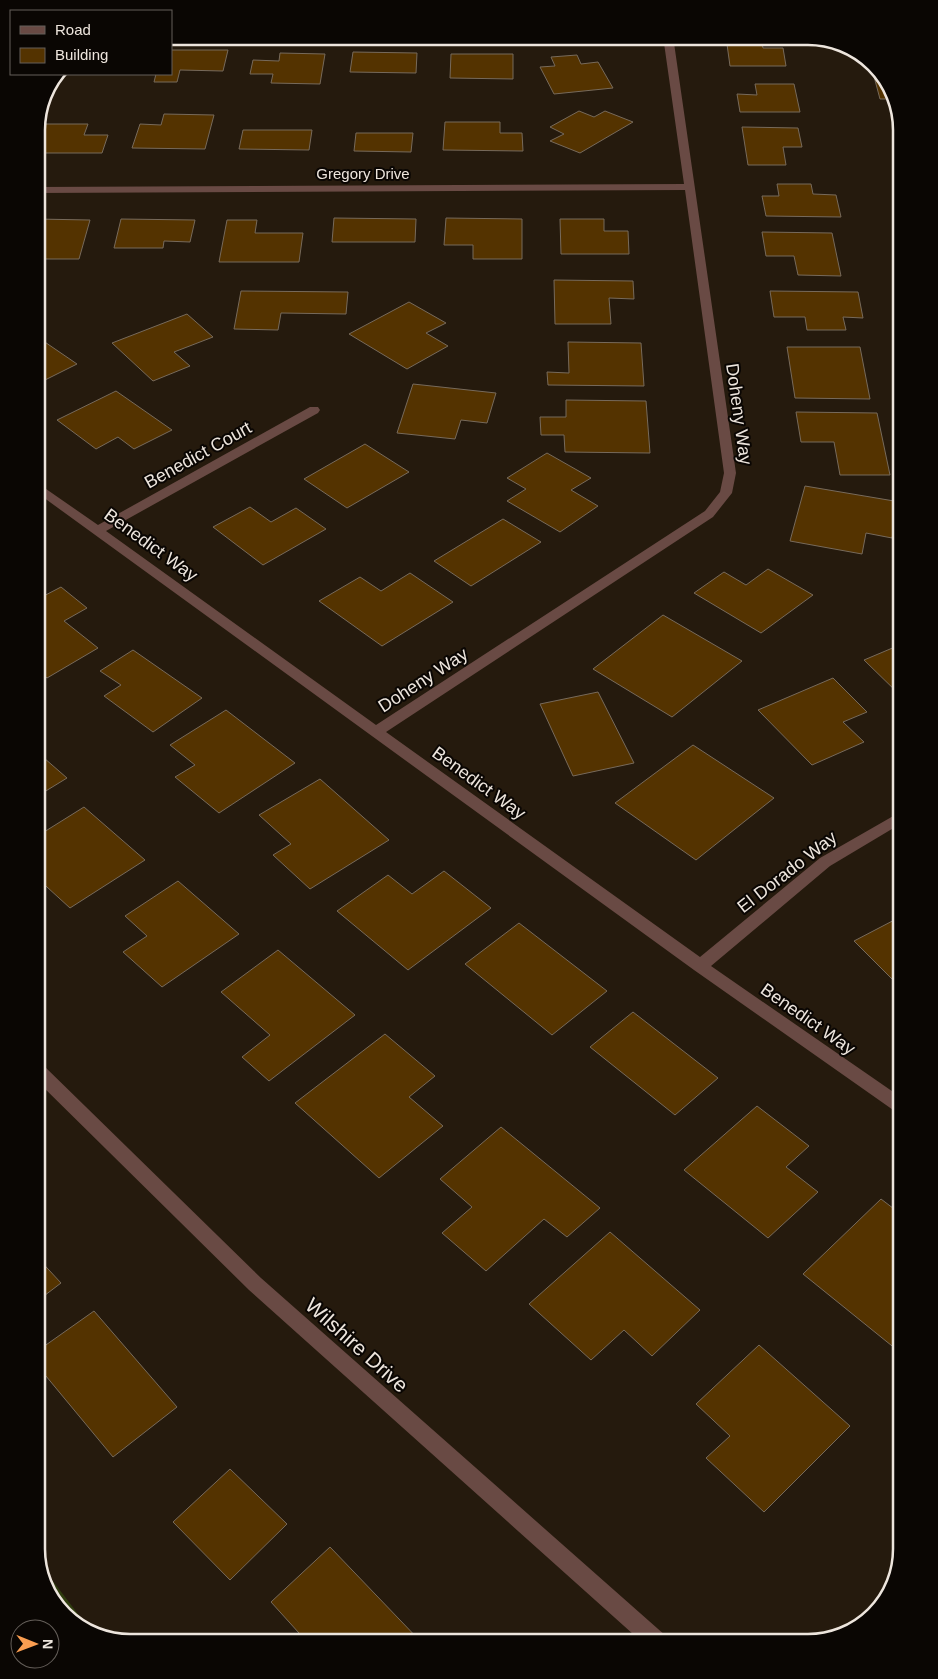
<svg xmlns="http://www.w3.org/2000/svg" width="938" height="1679" font-family="Helvetica,sans-serif">
<rect width="100%" height="100%" fill="#251a0d"/>
<polygon fill="#2f3d0e" points="39,1563 91,1631 78,1627 43,1585"/>
<g fill="#543300" stroke="#776a5b">
<polygon points="726,37 761,38 763,48 783,48 786,66 730,66"/>
<polygon points="171,50 228,50 223,71 180,70 177,82 154,82 156,74 171,74"/>
<polygon points="353,52 417,53 416,73 350,72"/>
<polygon points="280,53 325,54 320,84 271,83 273,74 250,74 253,60 279,61"/>
<polygon points="451,54 513,54 513,79 450,78"/>
<polygon points="577,55 581,64 598,62 613,88 554,94 540,67 555,66 551,57"/>
<polygon points="872,69 875,69 895,94 896,99 880,99"/>
<polygon points="755,84 794,84 800,112 740,112 737,94 757,95"/>
<polygon points="579,111 594,117 605,111 633,122 580,153 550,141 564,134 550,127"/>
<polygon points="164,114 214,115 205,149 132,148 140,124 161,125"/>
<polygon points="445,122 500,122 500,133 522,133 523,151 443,150"/>
<polygon points="39,124 88,124 84,135 108,135 102,153 36,153 36,133"/>
<polygon points="742,127 798,128 802,147 783,147 786,165 748,165"/>
<polygon points="243,130 312,130 309,150 239,149"/>
<polygon points="356,133 413,133 411,152 354,151"/>
<polygon points="777,184 811,184 813,194 836,195 841,217 766,216 762,196 779,196"/>
<polygon points="334,218 416,219 415,242 332,242"/>
<polygon points="446,218 522,219 522,259 473,259 473,245 444,245"/>
<polygon points="36,219 90,220 79,259 36,259"/>
<polygon points="121,219 195,220 190,242 164,241 163,248 114,248"/>
<polygon points="560,219 604,219 604,231 628,231 629,254 561,254"/>
<polygon points="227,220 257,220 255,233 303,233 299,262 219,262"/>
<polygon points="762,232 832,233 841,276 798,275 794,256 766,256"/>
<polygon points="554,280 633,281 634,299 609,298 611,324 555,324"/>
<polygon points="241,291 348,292 346,314 281,313 278,330 234,329"/>
<polygon points="770,291 858,292 863,318 843,317 846,330 807,330 805,317 774,317"/>
<polygon points="409,302 446,323 426,333 448,346 407,369 349,334"/>
<polygon points="187,314 213,337 174,352 190,366 153,381 112,343"/>
<polygon points="36,336 77,364 43,381 36,377"/>
<polygon points="568,342 641,343 644,386 548,385 547,372 569,373"/>
<polygon points="787,347 860,347 870,399 795,398"/>
<polygon points="413,384 496,393 487,423 461,420 455,439 397,433"/>
<polygon points="116,391 172,430 134,449 118,437 96,449 57,420"/>
<polygon points="566,400 646,401 650,453 565,452 564,435 541,435 540,417 566,417"/>
<polygon points="796,412 877,413 890,475 840,475 834,442 801,442"/>
<polygon points="365,444 409,472 347,508 304,479"/>
<polygon points="547,453 591,478 571,490 598,506 560,532 507,501 526,489 507,478"/>
<polygon points="805,486 900,502 892,538 866,533 862,554 790,541"/>
<polygon points="250,507 271,522 296,508 326,529 263,565 213,527"/>
<polygon points="503,519 541,542 471,586 434,561"/>
<polygon points="768,569 813,595 761,633 694,593 724,572 746,585"/>
<polygon points="410,573 453,602 382,646 319,601 360,577 381,591"/>
<polygon points="61,587 87,608 64,621 98,648 47,678 36,670 36,600"/>
<polygon points="663,615 742,661 672,717 593,669"/>
<polygon points="902,644 902,697 864,660"/>
<polygon points="133,650 202,698 153,732 104,696 121,685 100,671"/>
<polygon points="833,678 867,712 843,722 864,742 812,765 758,710"/>
<polygon points="598,692 634,763 573,776 540,704"/>
<polygon points="226,710 295,763 219,813 175,777 195,765 170,745"/>
<polygon points="693,745 774,798 696,860 615,803"/>
<polygon points="36,751 67,778 36,797"/>
<polygon points="320,779 389,840 310,889 273,855 291,844 259,815"/>
<polygon points="84,807 145,860 70,908 36,877 36,837"/>
<polygon points="444,871 491,908 408,970 337,911 388,875 412,894"/>
<polygon points="178,881 239,934 162,987 123,952 147,936 125,916"/>
<polygon points="902,916 902,989 854,941"/>
<polygon points="519,923 607,991 552,1035 465,964"/>
<polygon points="278,950 355,1015 269,1081 242,1057 270,1035 221,992"/>
<polygon points="633,1012 718,1078 675,1115 590,1047"/>
<polygon points="385,1034 435,1076 409,1097 443,1126 379,1178 295,1103"/>
<polygon points="757,1106 809,1146 786,1167 818,1192 768,1238 684,1170"/>
<polygon points="501,1127 600,1208 567,1237 544,1219 486,1271 442,1233 472,1207 440,1179"/>
<polygon points="881,1199 902,1215 902,1354 803,1274"/>
<polygon points="610,1232 700,1310 652,1356 624,1330 591,1360 529,1304"/>
<polygon points="36,1256 61,1283 36,1302"/>
<polygon points="94,1311 177,1407 113,1457 36,1364 36,1352"/>
<polygon points="759,1345 850,1426 764,1512 706,1458 730,1436 696,1404"/>
<polygon points="230,1469 287,1524 230,1580 173,1522"/>
<polygon points="330,1547 422,1643 308,1643 271,1602"/>
</g>
<g fill="none" stroke-linecap="round" stroke-linejoin="round">
<g fill="#694a44" fill-rule="evenodd">
<polygon points="663,36 673,36 736,473 732,493 713,517 386,732 700,957 820,858 902,811 902,823 830,866 711,966 902,1098 902,1114 896,1112 694,970 36,492 36,482 98,525 310,407 318,407 320,410 318,413 106,531 376,725 705,511 720,492 724,473 685,190 36,193 36,187 684,184"/>
<polygon points="36,1062 42,1064 261,1278 666,1636 669,1643 643,1643 249,1290 36,1080"/>
</g>
</g>
<g text-anchor="middle" dominant-baseline="central" stroke-width="4" stroke-linejoin="round" paint-order="stroke">
<g font-size="15" fill="#ede5dd" stroke="#0a0603">
<text x="363" y="173">Gregory Drive</text>
</g>
<g font-size="18" fill="#ede5dd" stroke="#0a0603">
<text transform="translate(739 414) rotate(82)">Doheny Way</text>
<text transform="translate(198 455) rotate(-29)">Benedict Court</text>
<text transform="translate(151 545) rotate(36)">Benedict Way</text>
<text transform="translate(423 680) rotate(-33)">Doheny Way</text>
<text transform="translate(479 783) rotate(36)">Benedict Way</text>
<text transform="translate(787 872) rotate(-38)">El Dorado Way</text>
<text transform="translate(808 1019) rotate(35)">Benedict Way</text>
</g>
<g font-size="21" fill="#ede5dd" stroke="#0a0603">
<text transform="translate(357 1345) rotate(42)">Wilshire Drive</text>
</g>
</g>
<path d="M0 0H938V1679H0ZM130 45H808A85 85 0 0 1 893 130V1549A85 85 0 0 1 808 1634H130A85 85 0 0 1 45 1549V130A85 85 0 0 1 130 45Z" fill="#0a0603" fill-rule="evenodd"/>
<path fill="none" stroke="#ede5dd" stroke-width="2.5" d="M130 45H808A85 85 0 0 1 893 130V1549A85 85 0 0 1 808 1634H130A85 85 0 0 1 45 1549V130A85 85 0 0 1 130 45Z"/>
<rect x="10" y="10" width="162" height="65" fill="#0a0603" stroke="#655f5a"/>
<rect x="20" y="26" width="25" height="8" fill="#694a44" stroke="#655f5a"/>
<text x="55" y="35" font-size="15" fill="#ede5dd">Road</text>
<rect x="20" y="48" width="25" height="15" fill="#543300" stroke="#655f5a"/>
<text x="55" y="60" font-size="15" fill="#ede5dd">Building</text>
<g transform="translate(35 1644) rotate(91)"><circle r="24" fill="#0a0603" stroke="#655f5a"/>
<path d="M0-4L9 19L0 12L-9 19Z" fill="#fb9e51"/>
<text y="-8" font-size="14" font-weight="bold" text-anchor="middle" fill="#ede5dd">N</text>
</g>
</svg>
